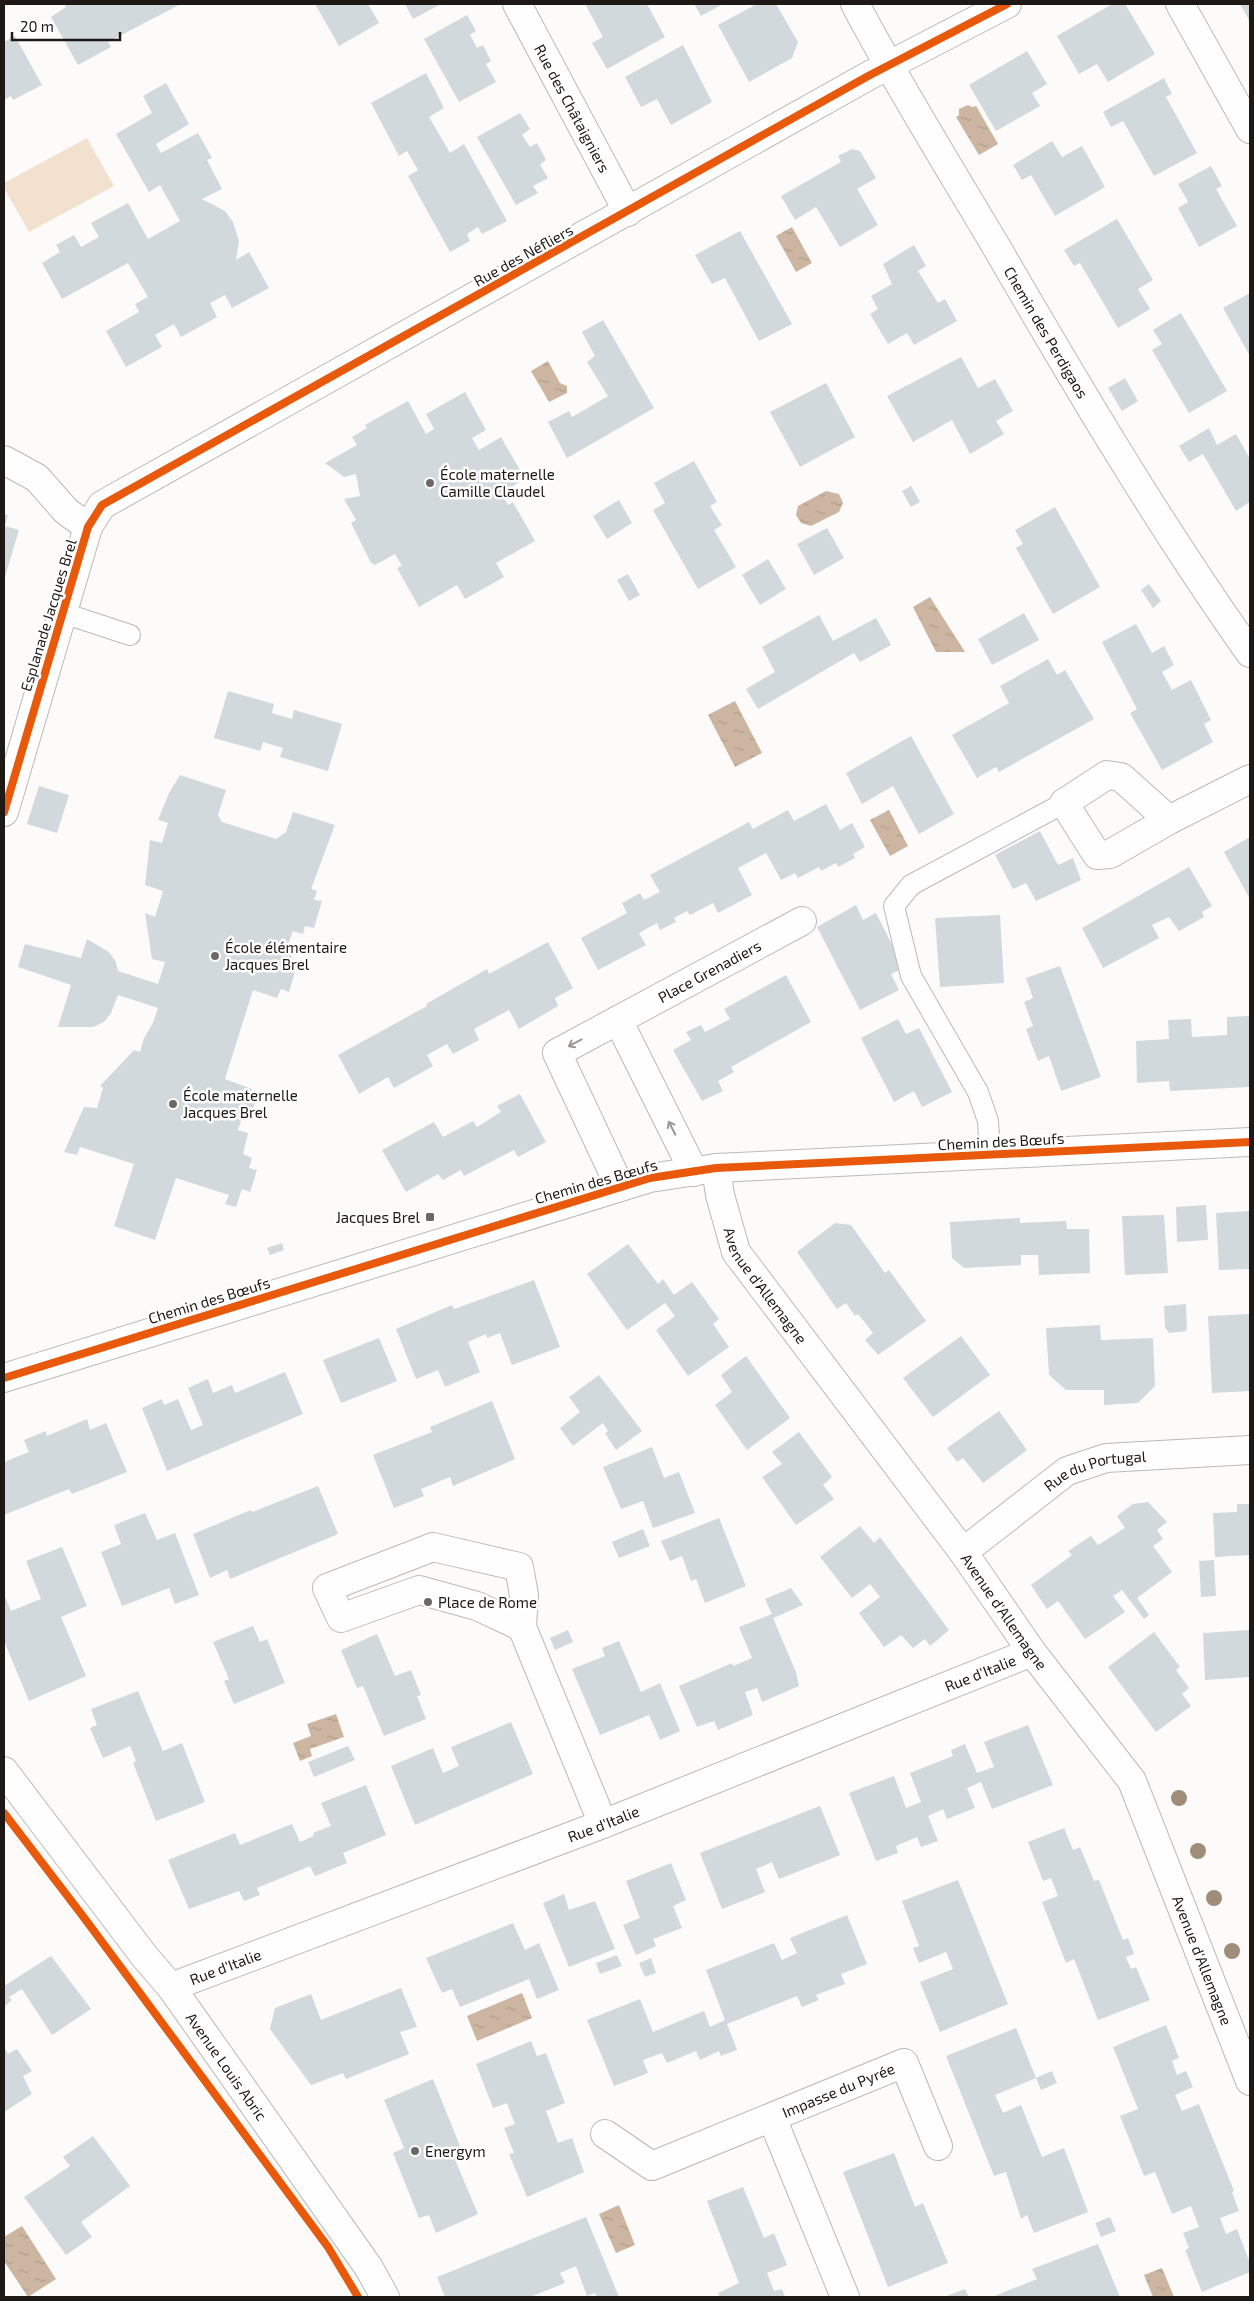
<svg xmlns="http://www.w3.org/2000/svg" width="1254" height="2301" font-family="'Exo 2',sans-serif">
<defs>
<pattern id="water-ripples" width="26" height="14" patternUnits="userSpaceOnUse" patternTransform="scale(1.25)"><rect width="26" height="14" fill="#ccb6a1"/><path d="M2 4q2-2 4 0t4 0M15 11q2-2 4 0t4 0" fill="none" stroke="#af9c8a"/></pattern>
</defs>
<rect width="100%" height="100%" fill="#fcfbfa"/>
<polygon fill="#f3e1cf" points="87,138 114,186 29,232 4,188 4,183"/>
<g fill="url(#water-ripples)">
<polygon points="968,105 972,107 976,106 998,144 979,155 956,117 959,115 959,109"/>
<polygon points="792,227 812,263 796,272 776,236"/>
<polygon points="548,361 560,383 567,386 567,393 549,402 531,371"/>
<polygon points="826,491 839,494 843,503 839,512 811,526 801,523 796,515 798,506"/>
<polygon points="930,597 965,652 936,652 913,607"/>
<polygon points="735,701 762,753 735,767 708,715"/>
<polygon points="889,810 908,846 890,856 870,820"/>
<polygon points="336,1714 344,1737 310,1749 312,1756 300,1761 293,1743 311,1736 307,1724"/>
<polygon points="522,1993 532,2018 477,2041 467,2016"/>
<polygon points="619,2205 635,2245 616,2253 599,2214"/>
<polygon points="22,2226 56,2279 28,2297 4,2261 4,2237"/>
<polygon points="1162,2268 1174,2297 1153,2297 1144,2275"/>
</g>
<g fill="#d2d9dd">
<polygon points="65,4 181,4 108,42 111,47 78,65 51,17 66,7"/>
<polygon points="315,4 368,4 379,23 339,46"/>
<polygon points="405,4 441,4 413,19"/>
<polygon points="585,4 647,4 665,37 607,69 592,43 603,37"/>
<polygon points="694,4 723,4 701,16"/>
<polygon points="757,4 776,4 798,42 792,58 749,82 718,25"/>
<polygon points="1112,4 1125,4 1155,54 1108,82 1097,64 1079,74 1057,36"/>
<polygon points="1240,4 1250,4 1250,22 1244,11"/>
<polygon points="467,15 476,31 470,35 477,48 483,45 491,61 486,64 496,82 459,102 424,39"/>
<polygon points="15,36 42,85 13,100 11,96 4,100 4,42"/>
<polygon points="683,45 712,102 671,125 657,99 641,107 625,77"/>
<polygon points="1027,51 1047,84 1032,93 1040,106 996,131 969,85"/>
<polygon points="426,73 444,108 429,117 450,153 464,144 507,221 482,234 478,227 467,234 470,241 450,252 408,176 418,170 407,151 399,156 371,103"/>
<polygon points="1164,78 1172,94 1166,97 1197,153 1154,176 1123,121 1111,127 1103,112"/>
<polygon points="166,83 189,124 156,144 161,153 198,133 212,158 207,160 222,189 202,199 225,211 233,222 239,241 236,260 249,252 269,288 232,308 225,295 210,303 217,317 181,337 174,324 155,335 162,347 126,367 106,331 139,312 135,304 148,297 128,263 62,299 42,263 60,252 56,245 74,235 81,247 99,237 91,223 128,203 148,239 180,221 160,185 149,192 116,134 152,113 143,96"/>
<polygon points="520,113 530,129 522,135 530,147 537,143 546,160 540,165 548,178 533,186 538,193 516,205 477,137"/>
<polygon points="1052,141 1062,157 1082,146 1105,187 1055,216 1031,175 1022,180 1013,165"/>
<polygon points="852,149 860,151 876,178 857,189 878,225 840,247 816,207 795,220 781,196 841,162 838,156"/>
<polygon points="1211,166 1222,186 1216,189 1237,226 1199,247 1178,208 1188,202 1178,184"/>
<polygon points="1117,219 1153,280 1138,289 1150,309 1118,328 1080,263 1074,266 1064,250"/>
<polygon points="740,231 792,324 759,341 725,278 712,284 695,255"/>
<polygon points="914,245 926,266 918,271 938,303 945,299 957,321 914,345 907,333 888,344 870,314 878,309 871,296 892,284 883,264"/>
<polygon points="1250,293 1250,356 1223,308"/>
<polygon points="1181,313 1227,391 1189,413 1152,350 1162,344 1153,330"/>
<polygon points="603,320 654,408 567,458 548,422 569,411 572,417 608,396 587,362 595,356 582,332"/>
<polygon points="961,357 978,388 995,379 1013,411 996,421 1004,434 970,454 952,420 913,442 887,396"/>
<polygon points="1125,378 1138,401 1122,411 1108,388"/>
<polygon points="826,383 855,437 800,467 770,412"/>
<polygon points="465,392 486,430 472,438 479,450 501,437 525,479 501,493 508,505 513,502 535,541 496,563 504,577 465,599 457,585 419,607 397,568 402,566 395,554 375,565 371,563 351,523 356,520 344,499 360,496 356,474 344,477 325,463 357,445 352,437 367,428 365,425 408,401 426,434 434,429 426,414"/>
<polygon points="1209,428 1217,445 1236,434 1250,459 1250,502 1236,511 1203,454 1189,462 1179,446"/>
<polygon points="694,461 717,502 710,506 722,525 714,530 736,567 698,589 653,510 665,503 654,483"/>
<polygon points="911,486 920,502 911,507 902,491"/>
<polygon points="619,500 632,523 607,539 593,516"/>
<polygon points="1055,507 1100,587 1053,614 1016,548 1023,544 1015,530"/>
<polygon points="4,514 8,515 5,526 19,530 4,580"/>
<polygon points="827,528 844,558 814,575 797,544"/>
<polygon points="768,559 786,589 760,605 742,575"/>
<polygon points="628,574 640,595 629,601 617,580"/>
<polygon points="1149,584 1161,601 1153,608 1141,590"/>
<polygon points="1024,613 1039,640 992,665 978,639"/>
<polygon points="819,615 833,641 876,618 891,645 860,662 854,653 758,709 746,689 775,672 762,647"/>
<polygon points="1136,624 1152,653 1164,646 1174,665 1162,672 1172,690 1191,680 1211,720 1204,724 1213,742 1162,770 1130,713 1137,709 1102,642"/>
<polygon points="1048,659 1057,675 1065,670 1094,719 999,772 996,767 977,778 952,735 1009,703 1000,686"/>
<polygon points="228,691 274,704 272,713 292,719 294,710 342,724 328,771 280,757 283,748 263,742 260,751 214,738"/>
<polygon points="911,736 954,814 919,834 893,786 862,804 846,773"/>
<polygon points="180,775 226,790 218,815 222,822 276,839 286,832 293,812 335,825 311,889 317,891 314,900 322,901 314,928 305,926 303,934 293,931 287,947 293,950 291,958 298,962 289,992 281,989 277,998 253,990 225,1079 252,1089 249,1097 256,1099 249,1120 242,1118 238,1130 248,1133 243,1154 252,1158 249,1168 257,1170 250,1192 242,1189 236,1207 225,1204 229,1195 176,1178 155,1240 114,1226 134,1164 80,1147 77,1155 64,1152 84,1107 97,1108 103,1088 100,1086 134,1050 140,1052 144,1038 153,1023 158,1008 118,995 111,1013 104,1022 93,1027 58,1027 71,985 18,967 25,944 81,958 87,939 109,952 116,962 118,971 158,984 165,962 152,959 145,913 155,917 163,891 145,885 150,840 162,843 168,823 158,820 169,793"/>
<polygon points="39,786 69,795 57,833 27,824"/>
<polygon points="826,804 840,830 852,823 865,847 853,854 855,858 838,867 836,863 821,871 819,867 798,878 795,873 781,880 766,853 738,868 752,895 718,913 713,903 690,915 687,911 674,918 676,922 660,930 657,923 639,933 646,945 598,970 581,938 627,913 622,903 640,893 644,900 660,892 650,875 749,822 753,829 788,810 794,821"/>
<polygon points="1040,831 1058,865 1073,858 1081,880 1036,901 1026,883 1013,889 995,855"/>
<polygon points="1250,837 1250,899 1224,852"/>
<polygon points="1189,867 1212,906 1202,912 1204,917 1179,931 1169,917 1152,925 1159,938 1103,968 1082,928"/>
<polygon points="856,905 863,920 876,913 904,968 891,974 899,990 860,1010 817,927"/>
<polygon points="1000,915 1004,983 940,987 935,918"/>
<polygon points="548,942 573,988 555,998 558,1006 519,1029 509,1010 474,1029 479,1040 453,1054 447,1044 427,1055 433,1066 394,1088 388,1077 359,1094 338,1055 427,1006 426,1004 487,969 489,974"/>
<polygon points="1060,966 1101,1077 1061,1091 1049,1056 1038,1061 1026,1029 1033,1026 1024,1002 1033,998 1026,978"/>
<polygon points="786,975 811,1022 731,1067 734,1072 718,1081 723,1091 702,1101 673,1050 691,1040 686,1032 701,1025 705,1032 730,1019 724,1009"/>
<polygon points="1250,1016 1249,1087 1170,1091 1169,1081 1137,1083 1136,1041 1169,1039 1168,1020 1191,1019 1192,1037 1227,1035 1227,1017"/>
<polygon points="898,1019 906,1034 919,1028 952,1092 922,1107 914,1091 894,1102 861,1038"/>
<polygon points="520,1094 546,1142 518,1157 514,1150 464,1176 461,1170 443,1180 438,1174 406,1192 382,1150 434,1122 443,1137 473,1121 477,1127 501,1112 497,1106"/>
<polygon points="1206,1205 1208,1240 1177,1242 1176,1207"/>
<polygon points="1250,1211 1250,1269 1219,1270 1216,1213"/>
<polygon points="1164,1215 1168,1273 1125,1275 1122,1216"/>
<polygon points="1020,1218 1020,1223 1066,1221 1067,1229 1089,1229 1090,1273 1039,1275 1038,1255 1021,1255 1021,1265 964,1268 952,1258 950,1222"/>
<polygon points="835,1223 851,1225 885,1273 889,1270 926,1321 878,1355 865,1340 873,1333 858,1314 855,1316 846,1303 837,1309 797,1252"/>
<polygon points="282,1243 284,1250 270,1255 267,1248"/>
<polygon points="628,1244 658,1284 663,1279 674,1295 692,1282 719,1319 713,1324 729,1347 688,1376 656,1330 675,1316 665,1303 627,1330 587,1274"/>
<polygon points="534,1280 560,1347 512,1365 500,1333 487,1338 486,1334 468,1342 480,1372 445,1387 438,1370 416,1379 396,1329 452,1305 454,1309"/>
<polygon points="1186,1304 1187,1331 1169,1333 1165,1327 1164,1306"/>
<polygon points="1250,1314 1250,1391 1212,1393 1208,1316"/>
<polygon points="1100,1325 1101,1340 1153,1338 1155,1386 1138,1403 1104,1405 1104,1390 1066,1390 1049,1375 1046,1328"/>
<polygon points="961,1336 990,1375 933,1417 903,1378"/>
<polygon points="379,1338 397,1381 341,1403 323,1360"/>
<polygon points="746,1356 790,1418 747,1450 715,1405 732,1392 721,1375"/>
<polygon points="285,1372 303,1414 167,1471 142,1408 162,1399 164,1405 178,1399 191,1430 203,1425 188,1388 208,1379 213,1393 232,1385 235,1393"/>
<polygon points="599,1375 642,1431 616,1450 605,1433 608,1431 603,1423 573,1446 560,1428 580,1412 569,1397"/>
<polygon points="492,1401 515,1459 453,1486 450,1477 421,1489 424,1496 394,1508 373,1455 432,1432 430,1427"/>
<polygon points="999,1411 1027,1450 983,1483 963,1458 957,1462 947,1448"/>
<polygon points="87,1419 90,1430 106,1423 127,1472 72,1494 69,1489 4,1515 4,1462 29,1452 24,1440 46,1431 47,1436"/>
<polygon points="799,1432 832,1477 823,1485 834,1499 796,1525 762,1477 782,1464 772,1452"/>
<polygon points="652,1447 664,1478 679,1472 695,1513 653,1528 643,1501 621,1509 603,1467"/>
<polygon points="318,1486 338,1534 230,1579 227,1570 210,1578 193,1534 251,1510 252,1512"/>
<polygon points="1148,1502 1167,1522 1157,1530 1163,1539 1153,1546 1172,1572 1137,1598 1149,1615 1144,1619 1122,1590 1113,1596 1125,1612 1085,1639 1058,1601 1047,1609 1031,1585 1072,1555 1068,1551 1091,1536 1098,1545 1125,1528 1117,1516 1133,1504"/>
<polygon points="1237,1504 1250,1504 1250,1555 1215,1557 1213,1513 1237,1512"/>
<polygon points="145,1513 157,1540 175,1533 199,1595 175,1604 169,1588 122,1606 101,1552 121,1544 114,1525"/>
<polygon points="719,1518 746,1586 705,1603 696,1579 691,1581 682,1556 670,1561 661,1541"/>
<polygon points="860,1526 874,1543 880,1537 949,1630 930,1646 925,1639 913,1648 901,1635 884,1647 859,1613 880,1597 870,1584 852,1598 820,1557"/>
<polygon points="643,1529 650,1546 619,1558 612,1542"/>
<polygon points="62,1547 87,1606 61,1617 86,1676 29,1701 4,1641 4,1594 11,1611 41,1599 26,1561"/>
<polygon points="1214,1560 1216,1596 1201,1597 1199,1561"/>
<polygon points="791,1588 803,1605 773,1618 796,1672 799,1686 762,1702 757,1688 745,1692 753,1715 718,1730 714,1721 697,1727 679,1686 732,1663 733,1666 752,1658 739,1627 772,1614 765,1599"/>
<polygon points="253,1626 260,1642 267,1639 285,1683 234,1704 224,1681 229,1679 213,1642"/>
<polygon points="568,1630 573,1642 555,1650 550,1638"/>
<polygon points="1250,1630 1250,1677 1205,1680 1203,1633"/>
<polygon points="1154,1632 1180,1667 1176,1670 1189,1688 1182,1694 1191,1706 1156,1732 1108,1667"/>
<polygon points="377,1634 395,1676 411,1670 421,1695 417,1696 426,1719 384,1736 363,1686 357,1688 341,1650"/>
<polygon points="619,1641 641,1692 660,1683 680,1731 660,1740 649,1715 600,1735 572,1669 605,1656 602,1648"/>
<polygon points="138,1691 163,1751 182,1743 205,1802 156,1821 133,1763 136,1761 130,1746 103,1758 90,1728 97,1725 91,1709"/>
<polygon points="511,1722 533,1774 415,1825 391,1766 433,1748 443,1773 459,1766 451,1747"/>
<polygon points="1028,1725 1053,1785 992,1809 981,1782 967,1788 975,1808 947,1819 943,1809 928,1816 938,1841 921,1847 917,1837 896,1846 898,1853 876,1861 849,1793 894,1776 906,1808 921,1802 910,1773 953,1756 951,1750 965,1744 977,1773 994,1767 984,1742"/>
<polygon points="348,1746 355,1760 314,1777 308,1762"/>
<polygon points="366,1785 386,1835 343,1853 347,1863 315,1876 310,1866 257,1888 260,1895 244,1901 239,1891 189,1909 168,1860 235,1833 240,1845 292,1824 300,1842 314,1836 313,1833 331,1826 321,1803"/>
<polygon points="820,1806 840,1855 779,1879 772,1862 756,1869 765,1892 722,1909 700,1853"/>
<polygon points="1064,1828 1073,1850 1080,1847 1094,1881 1099,1880 1123,1940 1128,1938 1134,1954 1126,1957 1131,1969 1136,1967 1150,2000 1098,2020 1074,1959 1066,1963 1042,1902 1058,1896 1051,1878 1043,1881 1028,1842"/>
<polygon points="671,1863 686,1900 673,1906 682,1928 653,1939 656,1946 636,1955 623,1925 640,1918 626,1881"/>
<polygon points="958,1880 1008,2004 940,2032 920,1982 953,1969 946,1952 919,1963 913,1948 919,1946 902,1901"/>
<polygon points="564,1894 569,1910 595,1901 615,1949 569,1967 543,1903"/>
<polygon points="847,1915 867,1964 841,1974 845,1984 816,1995 819,2000 802,2007 797,1996 727,2024 737,2050 721,2056 719,2051 700,2060 696,2051 667,2063 662,2053 643,2060 648,2073 614,2086 587,2020 640,1999 653,2032 704,2011 710,2027 725,2020 706,1970 774,1943 782,1960 797,1953 790,1938"/>
<polygon points="513,1923 525,1950 539,1943 559,1990 537,1999 529,1979 460,2007 452,1989 442,1993 426,1958"/>
<polygon points="617,1955 622,1966 600,1974 596,1963"/>
<polygon points="51,1956 91,2009 52,2035 22,1989 9,1997 12,2000 4,2007 4,1986"/>
<polygon points="651,1958 656,1973 645,1977 639,1963"/>
<polygon points="401,1988 417,2027 400,2032 409,2054 346,2079 343,2073 311,2085 270,2029 275,2008 311,1994 321,2020"/>
<polygon points="1166,2025 1179,2058 1172,2061 1177,2075 1186,2071 1193,2087 1175,2095 1182,2111 1199,2104 1234,2191 1232,2192 1239,2211 1220,2218 1226,2234 1237,2229 1250,2263 1250,2272 1202,2292 1185,2250 1189,2248 1183,2233 1199,2227 1191,2206 1172,2214 1155,2172 1144,2176 1120,2116 1138,2109 1113,2047"/>
<polygon points="1016,2028 1036,2078 995,2095 1003,2113 1021,2105 1042,2157 1064,2148 1088,2212 1034,2233 1027,2215 1021,2219 1006,2172 994,2176 946,2056"/>
<polygon points="531,2041 537,2056 546,2053 565,2103 546,2111 558,2143 572,2138 584,2172 527,2197 509,2154 514,2153 504,2128 515,2124 507,2103 493,2108 476,2064"/>
<polygon points="4,2047 8,2054 17,2049 32,2071 23,2076 32,2094 4,2112"/>
<polygon points="1052,2071 1057,2083 1041,2090 1036,2078"/>
<polygon points="433,2079 460,2146 451,2150 478,2214 436,2233 429,2215 419,2218 393,2153 404,2148 384,2100"/>
<polygon points="93,2136 130,2186 81,2222 92,2237 66,2255 24,2197 70,2166 63,2157"/>
<polygon points="894,2153 915,2207 923,2203 948,2263 888,2287 843,2172"/>
<polygon points="743,2187 764,2238 774,2233 787,2265 767,2273 774,2291 782,2289 785,2297 720,2297 718,2293 739,2283 707,2201"/>
<polygon points="586,2217 619,2297 597,2297 595,2293 587,2296 576,2266 560,2273 565,2283 530,2297 445,2297 437,2277"/>
<polygon points="1110,2217 1116,2231 1101,2237 1095,2223"/>
<polygon points="1098,2244 1120,2297 992,2297 1037,2279 1032,2269"/>
<polygon points="965,2289 969,2297 944,2297"/>
</g>
<g fill="none" stroke-linecap="round" stroke-linejoin="round">
<g stroke="#bcbab7" stroke-width="22">
<g id="service">
<polyline points="63,613 130,635"/>
<polyline points="990,1155 988,1121 978,1092 911,976 894,906 911,885 1064,803"/>
</g>
</g>
<g stroke="#bcbab7" stroke-width="30">
<g id="minor">
<path id="s1" d="M517 4 628 212"/>
<path id="s2" d="M855 4C899 87 949 167 997 248 1077 386 1158 523 1250 653"/>
<polyline points="1180,4 1250,129"/>
<polyline points="4,460 37,478 66,511 88,527"/>
<polyline points="4,812 88,527 102,505 870,75 1007,4"/>
<polyline points="1169,820 1121,777 1107,775 1064,803 1097,855 1110,854 1169,820 1250,779"/>
<polyline points="618,1020 694,1172"/>
<path id="s3" d="M716 1168 720 1195 736 1252 963 1552 1032 1652 1132 1781 1250 2081"/>
<path id="s4" d="M620 1187 557 1053 802 921"/>
<polygon points="433,1547 519,1567 524,1595 522,1627 477,1606 419,1590 341,1618 327,1588"/>
<path id="s5" d="M963 1552 1067 1471 1106 1458 1250 1450"/>
<polyline points="522,1627 603,1824"/>
<path id="s6" d="M4 1771 145 1957 171 1987 369 2268 385 2297"/>
<path id="s7" d="M171 1987 603 1824 1032 1652"/>
<polyline points="772,2118 845,2297"/>
<path id="s8" d="M605 2134 652 2166 904 2063 938 2146"/>
</g>
</g>
<g stroke="#bcbab7" stroke-width="30">
<polyline id="tertiary" points="4,1378 650,1178 716,1168 1250,1142"/>
</g>
<use href="#service" stroke="#fffefe" stroke-width="20"/>
<use href="#minor" stroke="#fffefe" stroke-width="28"/>
<use href="#tertiary" stroke="#fffefe" stroke-width="28"/>
<g stroke="#fff" stroke-width="11">
<g id="cycleway">
<polyline points="4,812 88,527 102,505 870,75 1007,4"/>
<polyline points="4,1378 650,1178 716,1168 1250,1142"/>
<polyline points="4,1813 85,1919 328,2247 358,2297"/>
</g>
</g>
<use href="#cycleway" stroke="#e8590c" stroke-width="8"/>
</g>
<g fill="#a08d79">
<circle cx="1179" cy="1798" r="8"/>
<circle cx="1198" cy="1851" r="8"/>
<circle cx="1214" cy="1898" r="8"/>
<circle cx="1232" cy="1951" r="8"/>
</g>
<defs><path id="oneway-shaft" d="M-6 0H5M1.5-3L5.5 0L1.5 3" fill="none" stroke-width="1.6" stroke-linecap="round" stroke-linejoin="round" transform="scale(1.25)"/></defs>
<g stroke="#9a9795">
<use href="#oneway-shaft" transform="translate(575 1043) rotate(152)"/>
<use href="#oneway-shaft" transform="translate(672 1128) rotate(-117)"/>
</g>
<g fill="#6c6865" stroke="#fff" stroke-width="2">
<circle cx="430" cy="483" r="5"/>
<circle cx="215" cy="956" r="5"/>
<circle cx="173" cy="1104" r="5"/>
<rect x="425" y="1212" width="10" height="10" rx="2.5"/>
<circle cx="428" cy="1602" r="5"/>
<circle cx="415" cy="2151" r="5"/>
</g>
<g text-anchor="middle" dominant-baseline="central" stroke-width="5" stroke-linejoin="round" paint-order="stroke">
<g font-size="15" fill="#1e1915" stroke="#fff">
<text stroke="none"><textPath href="#s1" startOffset="118">Rue des Châtaigniers</textPath></text>
<text transform="translate(523 255) rotate(-29)">Rue des Néfliers</text>
<text stroke="none"><textPath href="#s2" startOffset="380">Chemin des Perdigaos</textPath></text>
<text transform="translate(48 615) rotate(-73)">Esplanade Jacques Brel</text>
<text stroke="none"><textPath href="#s4" startOffset="321">Place Grenadiers</textPath></text>
<text transform="translate(1001 1141) rotate(-3)">Chemin des Bœufs</text>
<text transform="translate(596 1181) rotate(-16)">Chemin des Bœufs</text>
<text stroke="none"><textPath href="#s3" startOffset="130">Avenue d'Allemagne</textPath></text>
<text transform="translate(209 1300) rotate(-17)">Chemin des Bœufs</text>
<text stroke="none"><textPath href="#s5" startOffset="159">Rue du Portugal</textPath></text>
<text stroke="none"><textPath href="#s3" startOffset="535">Avenue d'Allemagne</textPath></text>
<text stroke="none"><textPath href="#s7" startOffset="868">Rue d'Italie</textPath></text>
<text stroke="none"><textPath href="#s7" startOffset="462">Rue d'Italie</textPath></text>
<text stroke="none"><textPath href="#s3" startOffset="940">Avenue d'Allemagne</textPath></text>
<text stroke="none"><textPath href="#s7" startOffset="58">Rue d'Italie</textPath></text>
<text stroke="none"><textPath href="#s6" startOffset="370">Avenue Louis Abric</textPath></text>
<text stroke="none"><textPath href="#s8" startOffset="258">Impasse du Pyrée</textPath></text>
</g>
<g font-size="15" fill="#1e1915" stroke="#fff" text-anchor="start">
<text x="440" y="474">École maternelle<tspan x="440" dy="17">Camille Claudel</tspan></text>
<text x="225" y="947">École élémentaire<tspan x="225" dy="17">Jacques Brel</tspan></text>
<text x="183" y="1095">École maternelle<tspan x="183" dy="17">Jacques Brel</tspan></text>
<text x="420" y="1217" text-anchor="end">Jacques Brel</text>
<text x="438" y="1602">Place de Rome</text>
<text x="425" y="2151">Energym</text>
</g>
</g>
<rect width="1254" height="2301" fill="none" stroke="#1e1915" stroke-width="10"/>
<path d="M12 32v8h108v-8" fill="none" stroke="#1e1915" stroke-width="2.5"/>
<text x="20" y="32" font-size="15" fill="#1e1915" stroke="#ffffff" stroke-width="4" paint-order="stroke">20 m</text>
</svg>
